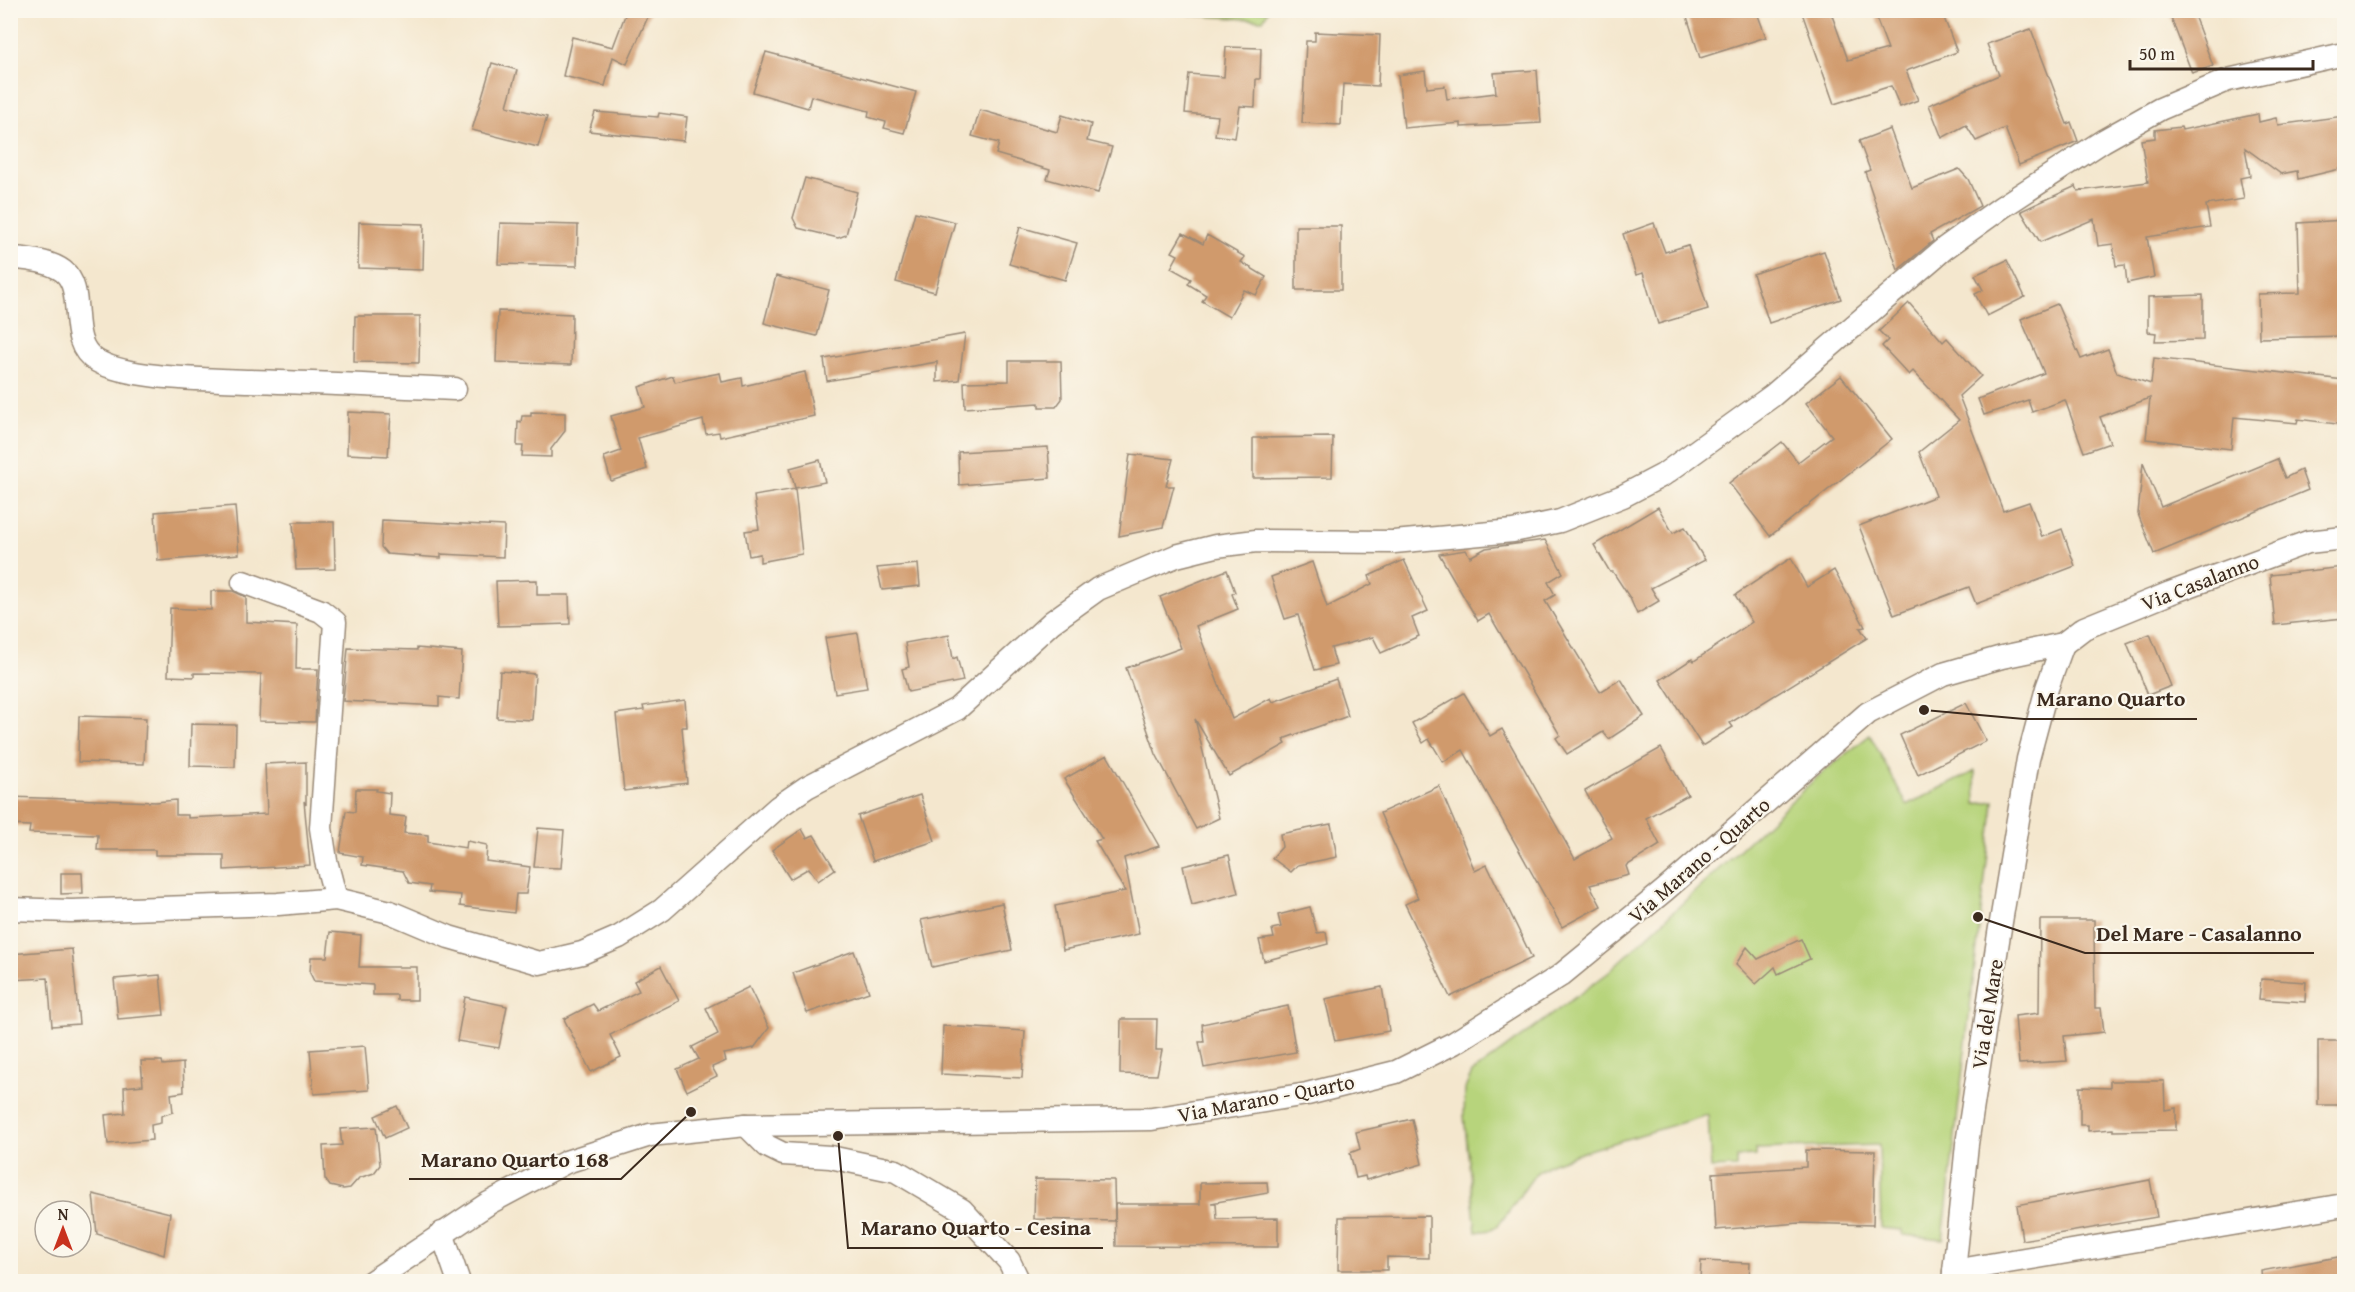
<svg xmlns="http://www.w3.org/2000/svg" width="2355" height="1292" font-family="'Gentium Book Plus',serif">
<rect width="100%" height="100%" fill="#fbf7ec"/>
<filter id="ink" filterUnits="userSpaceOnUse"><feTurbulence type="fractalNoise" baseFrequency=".0167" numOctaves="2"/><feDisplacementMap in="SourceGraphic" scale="12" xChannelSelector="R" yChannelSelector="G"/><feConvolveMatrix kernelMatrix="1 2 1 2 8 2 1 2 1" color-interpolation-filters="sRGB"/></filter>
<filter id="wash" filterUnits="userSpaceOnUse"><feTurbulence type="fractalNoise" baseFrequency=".008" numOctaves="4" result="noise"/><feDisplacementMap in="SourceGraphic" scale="24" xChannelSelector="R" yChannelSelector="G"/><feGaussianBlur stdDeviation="1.35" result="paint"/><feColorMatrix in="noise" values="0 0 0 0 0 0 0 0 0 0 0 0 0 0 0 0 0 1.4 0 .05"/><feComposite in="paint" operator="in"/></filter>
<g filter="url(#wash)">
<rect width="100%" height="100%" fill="#f4e7ce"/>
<g fill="#b7d47b" stroke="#797f4c" stroke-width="1.5">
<polygon points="1192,11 1192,10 1268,11 1263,20 1191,15"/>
<polygon points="1870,735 1907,805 1975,771 1976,804 1994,801 1943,1239 1903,1235 1902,1230 1881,1228 1879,1145 1756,1149 1756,1156 1737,1157 1737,1167 1711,1168 1708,1115 1592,1149 1550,1164 1536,1173 1498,1226 1491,1230 1476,1232 1464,1116 1465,1089 1472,1073 1608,973 1816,778"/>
</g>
<g id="blocks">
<g fill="#d09a6c">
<polygon points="627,10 651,10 627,64 613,57 605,86 563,76 572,37 613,47"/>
<polygon points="1685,10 1756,10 1766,37 1700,58"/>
<polygon points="1801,10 1830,10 1848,60 1888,49 1873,10 1941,10 1957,52 1906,71 1918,100 1900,107 1891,86 1834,104"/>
<polygon points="2168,10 2192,10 2213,66 2192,73"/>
<polygon points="2031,29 2067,124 2071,122 2078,141 2019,165 2005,128 1976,141 1966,125 1942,138 1929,105 1999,75 1987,44"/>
<polygon points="1315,32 1380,35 1378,86 1343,84 1341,125 1302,123 1306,41 1315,41"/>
<polygon points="1226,47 1261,48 1260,79 1256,79 1255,107 1240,106 1235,138 1215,135 1218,116 1185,113 1189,74 1224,77"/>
<polygon points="766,52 916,92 904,133 884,128 886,122 868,117 869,111 811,96 808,108 753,92"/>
<polygon points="492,63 517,70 507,106 547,117 538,147 472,130"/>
<polygon points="1537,70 1541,123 1461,127 1461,123 1404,128 1398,75 1425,71 1427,88 1445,86 1447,99 1496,93 1494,73"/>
<polygon points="980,110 1057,132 1062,115 1091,124 1087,141 1112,147 1098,193 1047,179 1050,170 996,154 999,143 972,136"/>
<polygon points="595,112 658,117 659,113 687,117 684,141 589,131"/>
<polygon points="2258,114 2259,122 2276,118 2278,125 2344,116 2344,168 2298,179 2297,171 2281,174 2245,148 2250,176 2240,178 2244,199 2206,205 2210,227 2147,237 2154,277 2127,283 2125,265 2116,266 2113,244 2098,246 2094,219 2040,242 2021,211 2076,186 2078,191 2148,182 2141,140 2155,138 2155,130 2181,127 2182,130"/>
<polygon points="1890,129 1912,188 1959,169 1968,179 1980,206 1930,234 1933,241 1898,270 1865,172 1870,170 1859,141"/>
<polygon points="805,178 857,192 846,235 838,238 798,228 793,218"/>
<polygon points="915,212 955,222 935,292 896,282"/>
<polygon points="2344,220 2344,266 2342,266 2344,336 2259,338 2258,294 2300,293 2298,223"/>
<polygon points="359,222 424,224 423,270 358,268"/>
<polygon points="500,223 578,225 577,266 498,264"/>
<polygon points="1654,223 1665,252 1688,245 1708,309 1658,324 1643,273 1636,275 1623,234"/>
<rect x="1296" y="226" width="45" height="64"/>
<polygon points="1020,227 1077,243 1065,280 1009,264"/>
<polygon points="1183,233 1203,244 1207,235 1245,257 1241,262 1266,277 1256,295 1244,290 1229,317 1202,301 1206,295 1188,284 1191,279 1171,268 1178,255 1172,252"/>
<polygon points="1824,251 1841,299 1769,323 1753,274"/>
<polygon points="2007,260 2025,297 1987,316 1975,294 1983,290 1975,275"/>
<polygon points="776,276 829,290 817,336 764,323"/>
<polygon points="2203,295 2203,340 2155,341 2156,333 2148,332 2148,297"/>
<polygon points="1909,303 1943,342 1947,338 1981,376 1959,396 2003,511 2029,502 2042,537 2062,529 2075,566 1976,604 1969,587 1894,615 1859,526 1936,496 1919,452 1959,420 1913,371 1909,375 1882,346 1888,340 1879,331"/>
<polygon points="2057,304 2081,359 2108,349 2117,373 2151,384 2154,358 2344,380 2344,425 2298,419 2297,423 2234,417 2231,449 2146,439 2150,398 2100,417 2110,443 2084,452 2065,400 2032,412 2028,400 1984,415 1978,399 2044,373 2021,319"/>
<polygon points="498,311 572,314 571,365 496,362"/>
<polygon points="355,316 420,316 419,363 354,362"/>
<polygon points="965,334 959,380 937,382 937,362 827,381 824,359"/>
<polygon points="1009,361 1061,361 1062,399 1056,407 1039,407 1039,403 965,408 964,382 1009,381"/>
<polygon points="805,372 814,416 720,437 719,432 706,434 703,420 638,438 647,469 611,481 604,457 621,451 611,416 645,407 639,387 673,376 675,382 720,373 722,382 742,378 743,386"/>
<polygon points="1841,376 1892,439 1770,536 1729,483 1782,442 1798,462 1832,436 1806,403"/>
<polygon points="348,412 391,414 388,456 347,454"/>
<polygon points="531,412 565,413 565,431 551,449 551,457 522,456 523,446 517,446 518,421 521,422 522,416 531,416"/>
<polygon points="1333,437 1332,477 1253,478 1253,438"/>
<polygon points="1048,447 1050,478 959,485 958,452"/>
<polygon points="1130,454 1173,459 1166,486 1174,486 1163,527 1119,536"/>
<polygon points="2277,459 2285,478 2301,470 2308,490 2154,554 2138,514 2143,463 2161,507"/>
<polygon points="820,460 825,482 795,488 790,468"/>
<polygon points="795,489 802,554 760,562 760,554 749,556 745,531 759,529 754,496"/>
<polygon points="235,506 239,554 158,561 155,512"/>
<polygon points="1658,507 1673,533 1685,527 1705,560 1651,588 1659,601 1637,614 1630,598 1613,572 1610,572 1594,545"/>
<polygon points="382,520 504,526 503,557 441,554 441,558 387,554 381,547"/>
<polygon points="293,522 334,522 335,569 296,570"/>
<polygon points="1545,540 1563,573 1548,582 1555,595 1545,601 1600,692 1621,679 1644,716 1609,739 1603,732 1567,754 1556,738 1560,735 1489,614 1478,621 1439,554 1466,550 1470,557 1486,548"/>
<polygon points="1791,558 1807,587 1834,570 1865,627 1860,628 1867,638 1730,723 1733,727 1702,746 1660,680 1692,659 1694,661 1752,622 1735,595"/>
<polygon points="1404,560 1428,611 1412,618 1419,636 1381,653 1373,637 1331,648 1336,665 1315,670 1298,615 1285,619 1271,577 1312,562 1327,607 1372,584 1369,576"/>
<polygon points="918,564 920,586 882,590 877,568"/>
<polygon points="2344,567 2344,618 2275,625 2270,575"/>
<polygon points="1227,570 1235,592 1232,594 1238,609 1196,626 1232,719 1271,698 1273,702 1336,679 1348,716 1283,739 1286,744 1229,776 1195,719 1219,818 1196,829 1156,754 1126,668 1181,648 1160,597"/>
<polygon points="537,580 537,595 569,595 570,624 498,626 496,581"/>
<polygon points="211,591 233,591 246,597 246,622 297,625 296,669 318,669 315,722 259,721 261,674 194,673 194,677 168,676 170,608 211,610"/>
<polygon points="858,633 867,688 835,693 825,638"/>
<polygon points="2150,634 2171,686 2148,695 2127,643"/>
<polygon points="949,635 953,659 957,657 963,681 908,692 902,669 909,667 905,643"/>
<polygon points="348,648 417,650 417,648 462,652 459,699 439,697 439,706 343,701"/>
<polygon points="500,671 535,674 532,720 497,718"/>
<polygon points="1464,693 1490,736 1502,729 1575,859 1612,838 1585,791 1661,748 1688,795 1646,818 1660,845 1626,866 1629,875 1590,885 1601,906 1562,927 1463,750 1443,762 1429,739 1423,743 1412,723"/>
<polygon points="685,700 687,727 682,727 687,783 624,791 616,714 644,710 643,706"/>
<polygon points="1966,703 1986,741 1918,775 1900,735"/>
<polygon points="79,716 146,718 144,764 78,762"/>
<polygon points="191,724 236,725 235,767 190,766"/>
<polygon points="1107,755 1159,846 1124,858 1139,934 1063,950 1055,906 1125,891 1095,841 1102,839 1064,779"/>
<polygon points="306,762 306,805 304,801 310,865 224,870 224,855 155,855 155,850 97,850 98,835 29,833 30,826 10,825 10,797 156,802 176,800 176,815 188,815 188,818 267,814 265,764"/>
<polygon points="1439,786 1475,871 1487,865 1532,958 1450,997 1405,904 1418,898 1380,813"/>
<polygon points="356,789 377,789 376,791 390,793 389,815 406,817 404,833 428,835 428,842 466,848 467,841 487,845 486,861 530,867 526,894 516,894 514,913 460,906 461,895 429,892 430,886 409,883 403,871 362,865 363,857 340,853 346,811 355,812"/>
<polygon points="920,795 935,841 873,861 858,816"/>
<polygon points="1331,824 1337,857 1298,865 1291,872 1272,858 1282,847 1280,834"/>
<polygon points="538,828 564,830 561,868 534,867"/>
<polygon points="802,829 807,838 814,835 835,869 818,881 809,868 790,879 772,850"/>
<polygon points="1229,855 1238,893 1192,905 1183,866"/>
<polygon points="61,873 82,873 83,893 61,894"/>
<polygon points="1002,903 1012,950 932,967 921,920"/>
<polygon points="1310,907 1317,933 1326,932 1328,944 1264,961 1259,940 1274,938 1272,929 1281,927 1278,915"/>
<polygon points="2040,920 2094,920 2095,1008 2101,1008 2104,1032 2064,1036 2067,1061 2019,1064 2015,1016 2039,1013"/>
<polygon points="330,932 361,935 359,967 417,967 417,1000 397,1000 397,995 373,995 373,985 314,981 310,973 311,957 327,957"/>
<polygon points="1801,939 1810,959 1778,974 1775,967 1756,984 1736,964 1747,947 1758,959"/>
<polygon points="72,949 79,1024 52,1026 48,978 10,980 10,954"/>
<polygon points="854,951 869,992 807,1013 793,973"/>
<polygon points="661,966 679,1001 610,1035 621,1057 591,1072 564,1019 593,1004 598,1011 639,991 634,981"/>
<polygon points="160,975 164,1015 118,1019 114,979"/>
<polygon points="2261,979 2306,982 2305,1002 2259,999"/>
<polygon points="749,987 769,1028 754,1048 724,1054 726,1061 712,1067 717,1076 687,1091 677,1069 699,1059 692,1047 718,1034 706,1008"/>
<polygon points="1382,987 1389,1031 1335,1041 1325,999"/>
<polygon points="465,997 507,1006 499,1048 457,1041"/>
<polygon points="1288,1006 1296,1052 1204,1068 1199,1042 1204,1042 1202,1024"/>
<polygon points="1121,1019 1157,1019 1156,1050 1162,1050 1157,1075 1120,1074"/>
<polygon points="943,1026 1025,1031 1022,1078 941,1074"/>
<rect x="2318" y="1041" width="26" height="64"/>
<polygon points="365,1046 369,1090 314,1094 310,1050"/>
<polygon points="141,1061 162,1061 163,1065 183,1063 184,1092 171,1094 173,1112 161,1116 161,1123 151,1125 152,1140 108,1144 105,1115 125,1113 124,1087 143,1085"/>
<polygon points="2110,1081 2164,1081 2165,1110 2176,1108 2176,1130 2113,1131 2113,1129 2088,1131 2088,1125 2080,1125 2080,1087 2110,1088"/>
<polygon points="397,1106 407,1128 385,1138 375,1116"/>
<polygon points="1412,1119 1422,1164 1366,1180 1365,1176 1356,1178 1350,1153 1360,1149 1356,1132"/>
<polygon points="376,1127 380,1165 374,1173 359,1178 350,1188 343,1189 330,1186 325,1179 323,1146 342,1145 340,1129"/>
<polygon points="1806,1150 1875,1151 1873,1225 1799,1223 1716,1230 1713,1173 1806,1167"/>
<polygon points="1035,1179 1114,1180 1115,1221 1034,1219"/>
<polygon points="2150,1180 2157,1217 2022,1240 2017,1205"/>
<polygon points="1267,1182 1268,1193 1211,1203 1216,1203 1217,1219 1278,1218 1278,1247 1116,1246 1115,1204 1200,1204 1200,1183"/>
<polygon points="93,1194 170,1213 164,1255 97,1234"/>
<polygon points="1429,1216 1429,1258 1387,1257 1387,1270 1338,1270 1339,1217"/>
<polygon points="2344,1256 2344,1281 2262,1281 2261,1271"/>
<polygon points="1701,1261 1750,1263 1749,1281 1700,1281"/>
</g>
</g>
</g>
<g filter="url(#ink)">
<use href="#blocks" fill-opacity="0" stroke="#988876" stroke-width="1.5"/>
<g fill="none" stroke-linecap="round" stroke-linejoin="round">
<g stroke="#988876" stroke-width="25">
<g id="minor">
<path d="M10 257C28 260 48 260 63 271 88 290 64 342 97 361 131 380 209 379 250 381 318 383 387 386 455 389"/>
<polyline points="243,582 321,611 335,622 321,828 326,861 336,899"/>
<polyline points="10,909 71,911 278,904 336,899 390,912 449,937 539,963 582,953 619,937 662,910 778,807 807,787 957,709 1052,622 1098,589 1176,556 1216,546 1256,541 1394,542 1513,531 1560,521 1623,496 1663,475 1772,396 1945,248 2002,207 2103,141 2160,109 2228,80 2344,54"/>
<polyline points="746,1125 767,1146 783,1154 830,1157 896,1171 962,1210 1009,1261 1019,1282"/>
<polyline points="442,1233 459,1282"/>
<polyline points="1954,1271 2344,1205"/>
<polyline points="371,1282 489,1203 566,1162 650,1135 746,1125 1152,1119 1307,1094 1396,1072 1454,1043 1560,976 1665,890 1868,713 1943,674 2002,657 2063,644 2084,628 2170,593 2308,542 2344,538"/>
<polyline points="1953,1282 1967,1144 1999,934 2028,759 2047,688 2063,644"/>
</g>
</g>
<use href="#minor" stroke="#fff" stroke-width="22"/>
</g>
</g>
<g text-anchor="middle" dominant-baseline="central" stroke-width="4.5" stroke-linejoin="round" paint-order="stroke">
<g font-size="21" fill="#3b2a1e" stroke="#fbf7ec">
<text transform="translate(2200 582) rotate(-21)">Via Casalanno</text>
<text transform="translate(1699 860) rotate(-41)">Via Marano - Quarto</text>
<text transform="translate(1987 1014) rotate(-81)">Via del Mare</text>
<text transform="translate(1266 1098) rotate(-11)">Via Marano - Quarto</text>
</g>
</g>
<path fill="none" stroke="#3b2a1e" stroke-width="2" d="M1924 710L2024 719H2197M1978 917L2085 953H2314M691 1112L621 1179H409M838 1136L848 1248H1103"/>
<g fill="#3b2a1e" stroke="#fbf7ec" stroke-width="2">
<circle cx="1924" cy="710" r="6"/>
<circle cx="1978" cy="917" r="6"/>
<circle cx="691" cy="1112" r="6"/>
<circle cx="838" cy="1136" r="6"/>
</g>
<g font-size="22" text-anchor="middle" font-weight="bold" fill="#3b2a1e" stroke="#fbf7ec" stroke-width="4.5" stroke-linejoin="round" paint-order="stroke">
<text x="2111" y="706">Marano Quarto</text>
<text x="2199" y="941">Del Mare - Casalanno</text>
<text x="515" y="1167">Marano Quarto 168</text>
<text x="976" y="1235">Marano Quarto - Cesina</text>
</g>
<rect width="2355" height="1292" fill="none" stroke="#fbf7ec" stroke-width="36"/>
<g transform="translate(63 1229)"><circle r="28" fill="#fbf7ec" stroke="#aea59a" stroke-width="1.5"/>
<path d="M0-4.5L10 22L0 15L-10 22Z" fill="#c8321e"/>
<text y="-9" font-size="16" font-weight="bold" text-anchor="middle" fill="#3b2a1e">N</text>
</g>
<path d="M2130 60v9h183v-9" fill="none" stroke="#3b2a1e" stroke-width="3"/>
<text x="2139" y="60" font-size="18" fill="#3b2a1e" stroke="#fbf7ec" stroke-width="4.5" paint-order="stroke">50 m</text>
</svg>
